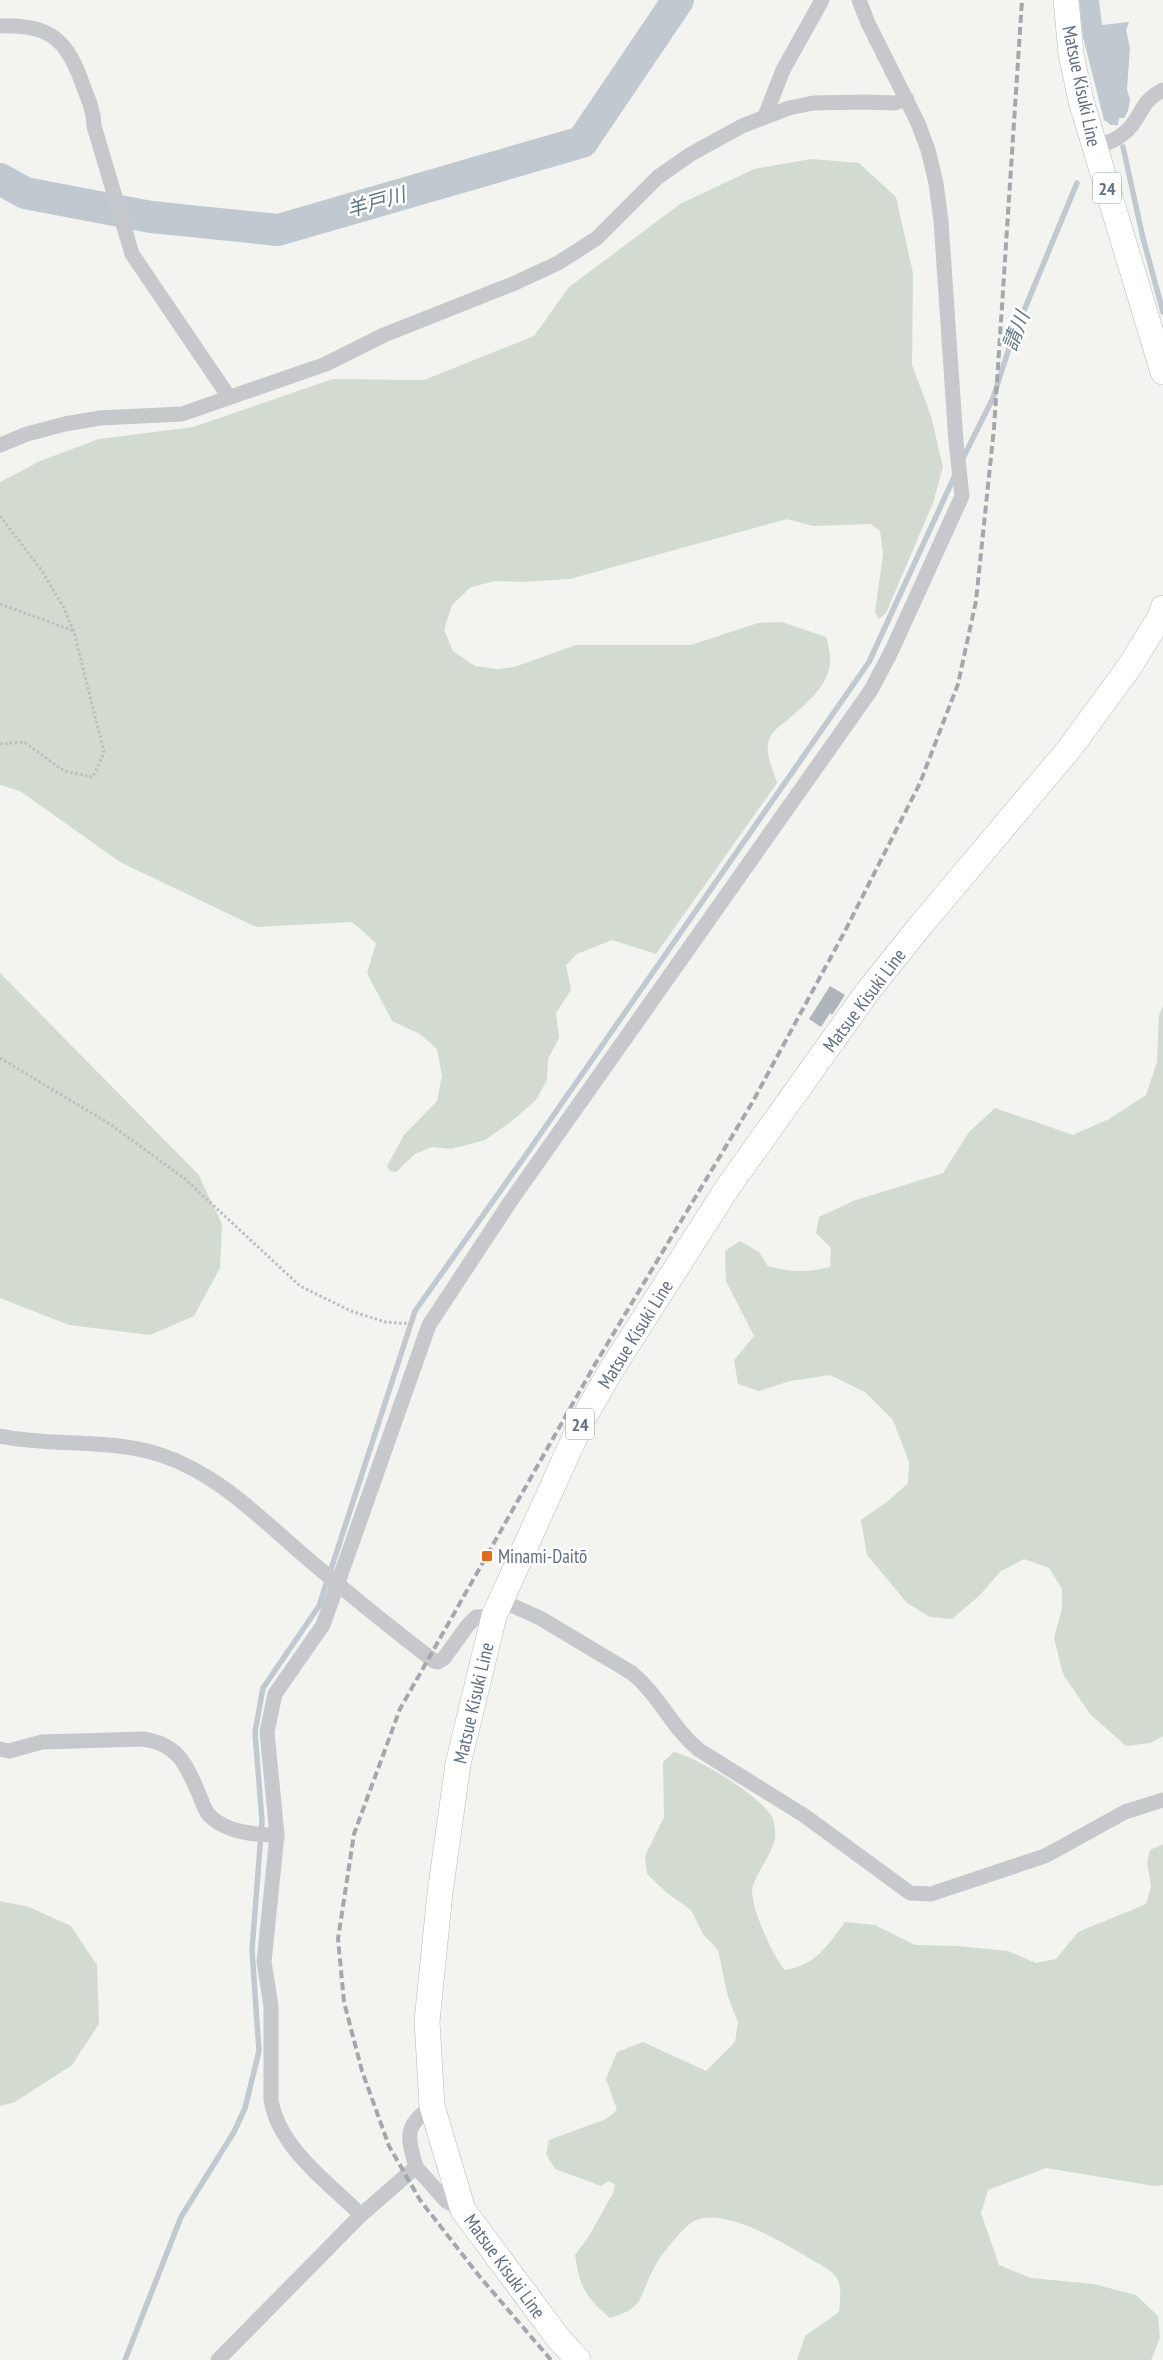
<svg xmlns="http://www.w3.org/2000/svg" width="1163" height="2360" font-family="'PT Sans Narrow','Noto Sans JP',sans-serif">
<rect width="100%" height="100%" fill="#f3f4ef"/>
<g fill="#d3dbd0">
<path d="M811 159 859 163 896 197 913 273 912 365 931 416 943 467 933 503 886 613 879 619 875 612 883 554 880 531 871 524 813 526 787 519 570 579 521 582 495 581 471 587 452 605 444 630 453 651 475 666 497 669 514 667 576 645H691L758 623 782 622 826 637C840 678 815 696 786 721 778 728 769 733 768 745 766 756 774 772 777 783L656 954 612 940 577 954 566 965 571 990 556 1013 559 1038 548 1059 547 1080 536 1100 512 1121 485 1140 451 1149 432 1147 415 1154 396 1172 390 1171 387 1166 404 1135 437 1101 442 1076 437 1049 420 1034 392 1021 367 973 376 943 352 922 256 927 120 862 20 791 0 785V482L40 461 99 439 193 427 333 379 424 380 534 336 569 287 680 204 754 169Z"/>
<polygon points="0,973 198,1174 222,1224 220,1268 194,1316 150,1335 69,1325 0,1298"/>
<path d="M1163 1006V1736L1150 1743 1126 1746 1090 1714 1063 1674 1054 1638 1062 1608V1589L1049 1568 1024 1559 1001 1571 979 1596 952 1619 930 1617 907 1603 867 1555 861 1520 888 1501 908 1483 909 1462 893 1420 865 1392 830 1375 790 1381 759 1391 738 1384 734 1360 754 1336 726 1281 725 1251 740 1241 759 1252 768 1266C790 1272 808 1273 830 1267L831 1248 816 1233 819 1217 853 1201 943 1173 969 1132 995 1108 1073 1135 1109 1119 1146 1095 1157 1062 1159 1014Z"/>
<path d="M674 1752C695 1756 766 1799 773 1819 774 1824 776 1834 775 1838 773 1853 753 1878 752 1890 752 1910 772 1955 785 1970 816 1965 827 1946 845 1922L875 1925 915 1945 957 1946 1008 1951 1036 1963 1056 1959 1078 1932 1146 1904 1151 1887 1147 1862 1150 1850 1163 1844V2185L1154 2186 1046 2168 988 2190 981 2213 999 2265 1031 2278 1094 2284 1136 2295 1158 2316 1160 2338 1151 2360H797L805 2336 839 2312C843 2274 839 2276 807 2257 783 2242 722 2206 694 2221 682 2228 659 2257 653 2270 638 2298 646 2307 610 2318 585 2297 580 2287 575 2255L589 2236 613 2193 615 2185 609 2181 601 2186 555 2169 546 2154 549 2140 606 2119 617 2110 606 2079 617 2052 643 2042 706 2071 735 2042 738 2022 728 1997 718 1950 703 1934 691 1910 667 1893 647 1874 645 1856 664 1817 663 1762Z"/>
<polygon points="0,1901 29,1907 71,1926 97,1965 99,2024 72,2065 15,2102 0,2106"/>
</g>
<polygon fill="#c0c9d0" points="1079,0 1099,0 1102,25 1129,22 1126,30 1130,48 1127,89 1130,100 1128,111 1124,118 1119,118 1118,125 1111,125 1104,120 1083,37"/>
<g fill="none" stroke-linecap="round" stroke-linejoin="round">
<g stroke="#c0c9d0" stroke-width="5.5">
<polyline points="1123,147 1143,238 1163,312"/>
<polyline points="962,460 993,398 1011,342 1077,183"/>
<polyline points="125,2360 181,2217 234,2132 245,2108 259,2051 252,1950 262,1821 255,1732 263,1688 319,1606 415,1311 523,1159 869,662 956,473"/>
</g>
<polyline stroke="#c0c9d0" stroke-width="32" points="0,179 25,193 151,217 278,230 582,142 678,0"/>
</g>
<polygon fill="#b0b5bb" points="830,986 845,995 832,1015 830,1013 821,1027 809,1019"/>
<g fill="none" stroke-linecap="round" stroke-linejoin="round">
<g stroke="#b6b9bd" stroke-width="26">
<g id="primary">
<polyline points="1066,0 1071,54 1081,101 1163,372"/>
<polyline points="578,2360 558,2338 463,2210 432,2106 427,2021 440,1893 458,1764 494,1616 583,1419 613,1367 728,1187 868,991 921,925 1070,748 1130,666 1160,617 1163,608"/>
</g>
</g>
<g stroke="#bdbec0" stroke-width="3" stroke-dasharray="2.5 2.5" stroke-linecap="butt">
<polyline points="0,516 40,568 64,608 74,632 104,752 93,777 64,771 24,742 0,744"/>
<polyline points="0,604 74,631"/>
<polyline points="0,1058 110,1124 185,1179 300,1286 351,1311 385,1322 413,1324"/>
</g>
<g stroke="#c6c8cc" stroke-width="15">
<path d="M0 26C52 24 68 41 84 88 89 101 94 112 94 126L132 254 229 397"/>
<polyline points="765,116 783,70 822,0"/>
<path d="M1094 147C1105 144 1115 141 1123 134 1142 120 1138 102 1163 90"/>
<polyline points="0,445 27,434 65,424 100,418 182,414 326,364 384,335 515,283 558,263 597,238 658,177 691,154 742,126 789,108 813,103 864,102 895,103 907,99"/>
<path d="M0 1436C53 1447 110 1438 161 1455 219 1474 262 1520 308 1559 349 1594 391 1628 434 1661L438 1662 444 1658 468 1625 476 1617 494 1616"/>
<path d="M500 1600 540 1618 632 1673C659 1695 672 1728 699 1750L805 1816 910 1893 931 1894 1045 1856 1125 1812 1163 1800"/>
<path d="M0 1749 9 1751 42 1742 143 1739C178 1744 186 1764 199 1794 202 1801 204 1809 209 1815 225 1832 254 1835 277 1835"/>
<path d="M416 2167C407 2135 404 2127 432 2106"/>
<path d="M361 2215C328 2182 279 2148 271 2100V2006L264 1962 277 1835 267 1732 275 1694 323 1625 429 1325 510 1202 871 690 891 652 962 496 956 442 941 221 936 183 928 150 918 123 868 23 859 0"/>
<polyline points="218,2360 361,2215 416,2167 446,2201 463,2210"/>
</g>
<use href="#primary" stroke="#fff" stroke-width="25"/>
<polyline stroke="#a3a7ae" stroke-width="4" stroke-dasharray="8 4" stroke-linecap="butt" points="551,2360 480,2277 420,2200 389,2146 362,2071 344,2002 338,1939 354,1834 400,1709 594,1366 752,1103 845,931 920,783 958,684 976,601 994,428 1022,0"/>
</g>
<rect fill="#eb6818" stroke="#fff" stroke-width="2" x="481" y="1550" width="12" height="12" rx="2.5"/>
<g text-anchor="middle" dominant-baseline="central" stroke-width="5" stroke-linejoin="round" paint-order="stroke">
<g fill="#fff" stroke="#909aa8" stroke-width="1">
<rect x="1093" y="172.5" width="28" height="31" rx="4"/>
<rect x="566" y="1408.5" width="28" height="31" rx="4"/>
</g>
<g font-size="18" font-weight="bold" fill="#616e82">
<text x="1107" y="188">24</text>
<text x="580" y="1424">24</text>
</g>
<g font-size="19" fill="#616e82" stroke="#fff">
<text transform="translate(1082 86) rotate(78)">Matsue Kisuki Line</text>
<text transform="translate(864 1000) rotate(-53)">Matsue Kisuki Line</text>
<text transform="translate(635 1334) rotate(-58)">Matsue Kisuki Line</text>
<text transform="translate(473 1703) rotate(-77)">Matsue Kisuki Line</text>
<text transform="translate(505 2266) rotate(54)">Matsue Kisuki Line</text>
</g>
<g font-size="19" fill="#616e82" stroke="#fff" text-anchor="start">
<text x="498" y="1556">Minami-Daitō</text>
</g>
<g font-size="20" font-style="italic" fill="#617787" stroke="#fff">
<text transform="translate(376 202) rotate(-16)">羊戸川</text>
<text transform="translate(1016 331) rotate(-69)">請川</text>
</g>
</g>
</svg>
